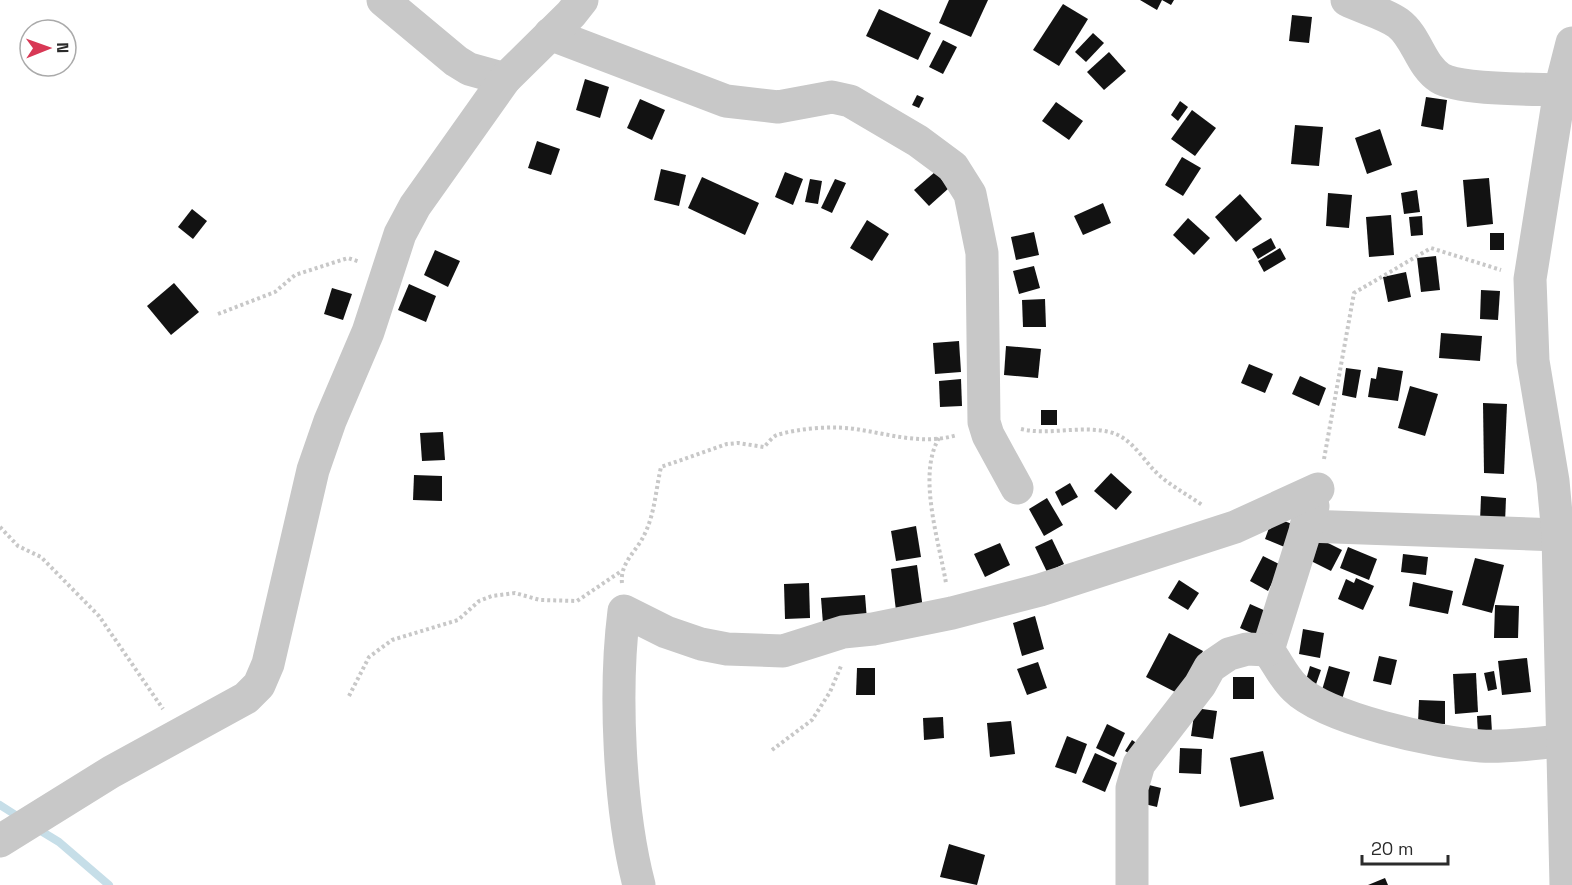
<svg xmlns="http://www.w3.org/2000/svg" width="1572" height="885" font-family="'Space Grotesk',sans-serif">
<rect width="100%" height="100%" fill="#fff"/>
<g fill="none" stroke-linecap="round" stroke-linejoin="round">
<g stroke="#c6dee8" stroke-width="8">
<polyline points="0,805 22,819"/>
<polyline points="36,828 59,842 109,885"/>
</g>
</g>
<g fill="#121212">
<polygon points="949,0 988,0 971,37 939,23"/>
<polygon points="1140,0 1174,0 1171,5 1162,0 1157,10"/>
<polygon points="1063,4 1088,19 1059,66 1033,50"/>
<polygon points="879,9 931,33 918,60 866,36"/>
<polygon points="1292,15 1312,17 1309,43 1289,41"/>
<polygon points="1093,33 1104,43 1086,62 1075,52"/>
<polygon points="943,40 957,47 943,74 929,67"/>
<polygon points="1109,52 1126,71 1104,90 1087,72"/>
<polygon points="585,79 609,87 600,118 576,110"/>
<polygon points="917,95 924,98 919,108 912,105"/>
<polygon points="1426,97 1447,100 1443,130 1421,126"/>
<polygon points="640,99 665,110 652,140 627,128"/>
<polygon points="1180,101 1188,107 1178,121 1171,115"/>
<polygon points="1056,102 1083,121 1069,140 1042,121"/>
<polygon points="1192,110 1216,128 1195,156 1171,139"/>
<polygon points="1295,125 1323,127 1319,166 1291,164"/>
<polygon points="1380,129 1392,165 1367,174 1355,138"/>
<polygon points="537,141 560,149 551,175 528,168"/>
<polygon points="1182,157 1201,168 1183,196 1165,185"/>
<polygon points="661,169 686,175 679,206 654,200"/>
<polygon points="785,172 803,179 793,205 775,197"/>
<polygon points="935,172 949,188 929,206 914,190"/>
<polygon points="702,177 759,203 745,235 688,208"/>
<polygon points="1489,178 1493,224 1467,227 1463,180"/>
<polygon points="810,179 822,181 818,204 805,202"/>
<polygon points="835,179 846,183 832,213 821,208"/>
<polygon points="1417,190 1420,212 1404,214 1401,193"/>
<polygon points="1328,193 1352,195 1349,228 1326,226"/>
<polygon points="1240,194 1262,219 1236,242 1215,217"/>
<polygon points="1103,203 1111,223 1083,235 1074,216"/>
<polygon points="192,209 207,221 193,239 178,227"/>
<polygon points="1391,215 1394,255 1369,257 1366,217"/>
<polygon points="1422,216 1423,235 1411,236 1409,217"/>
<polygon points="1188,218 1210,238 1194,255 1173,235"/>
<polygon points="867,220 889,234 872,261 850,248"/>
<polygon points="1034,232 1039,255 1016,260 1011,237"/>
<rect x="1490" y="233" width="14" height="17"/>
<polygon points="1271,238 1276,248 1258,259 1252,249"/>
<polygon points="1280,248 1286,259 1264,272 1258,261"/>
<polygon points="435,250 460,261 448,287 424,275"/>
<polygon points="1436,256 1440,290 1421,292 1417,258"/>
<polygon points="1034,266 1040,288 1019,294 1013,271"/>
<polygon points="1406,272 1411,297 1388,302 1383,277"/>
<polygon points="174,283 199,312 171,335 147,306"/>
<polygon points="409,284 436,296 426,322 398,310"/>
<polygon points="332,288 352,294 343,320 324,314"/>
<polygon points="1481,290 1500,291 1498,320 1480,319"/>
<polygon points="1045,299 1046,327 1023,327 1022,300"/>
<polygon points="1441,333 1482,336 1480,361 1439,358"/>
<polygon points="959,341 961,372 935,374 933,343"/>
<polygon points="1006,346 1041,349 1038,378 1004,375"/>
<polygon points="1249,364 1273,374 1265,393 1241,383"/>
<polygon points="1378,367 1403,371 1398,401 1368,397 1371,378 1376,379"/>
<polygon points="1346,368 1361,370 1356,398 1342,395"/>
<polygon points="1300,376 1326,388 1319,406 1292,394"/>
<polygon points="961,379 962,406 940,407 939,381"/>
<polygon points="1410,386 1438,394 1425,436 1398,428"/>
<polygon points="1483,403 1507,404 1504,474 1484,473"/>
<rect x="1041" y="410" width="16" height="15"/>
<polygon points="443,432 445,460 422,461 420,433"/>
<polygon points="1111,473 1132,492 1116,510 1094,491"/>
<polygon points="414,475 442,476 442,501 413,500"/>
<polygon points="1070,483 1078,497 1062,506 1055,492"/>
<polygon points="1481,496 1506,498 1505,523 1480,522"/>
<polygon points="1047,498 1063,525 1044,536 1029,509"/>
<polygon points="1273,517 1295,525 1287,548 1265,539"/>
<polygon points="916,526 921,557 896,561 891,531"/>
<polygon points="1318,538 1342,550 1331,571 1307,559"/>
<polygon points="1052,539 1064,564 1047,572 1035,547"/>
<polygon points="1000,543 1010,565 985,577 974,554"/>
<polygon points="1348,547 1377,559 1369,580 1340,568"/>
<polygon points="1403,554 1428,557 1426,575 1401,572"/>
<polygon points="1263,556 1281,565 1268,591 1250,581"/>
<polygon points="1475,558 1504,565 1492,613 1462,605"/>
<polygon points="917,565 924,616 897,619 891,569"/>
<polygon points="1356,578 1374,586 1363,610 1338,599 1346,579 1354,583"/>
<polygon points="1179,580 1199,593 1188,610 1168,598"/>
<polygon points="1413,582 1453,591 1448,614 1409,606"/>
<polygon points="809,583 810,618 785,619 784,584"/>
<polygon points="865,595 867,620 823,624 821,598"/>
<polygon points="1250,604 1268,612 1258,636 1240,628"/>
<polygon points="1495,605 1519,606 1518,638 1494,638"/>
<polygon points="1035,616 1044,649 1022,656 1013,623"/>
<polygon points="1303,629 1324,633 1320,658 1299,654"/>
<polygon points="1169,633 1203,651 1181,695 1146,677"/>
<polygon points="1379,656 1397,660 1391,685 1373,681"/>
<polygon points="1527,658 1531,692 1502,695 1498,661"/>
<polygon points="1038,662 1047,688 1027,695 1017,669"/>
<polygon points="1310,666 1321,670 1314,690 1304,687"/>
<polygon points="1329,666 1350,672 1341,703 1320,697"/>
<polygon points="857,668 875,668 875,695 856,695"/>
<polygon points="1494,671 1497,689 1488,691 1484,673"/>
<polygon points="1476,673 1478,712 1455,714 1453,674"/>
<rect x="1233" y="677" width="21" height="22"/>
<polygon points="1419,700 1445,701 1445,724 1418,723"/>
<polygon points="1195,708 1217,711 1213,739 1191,736"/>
<polygon points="1491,715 1492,733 1478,734 1477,716"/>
<polygon points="943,717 944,738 924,740 923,718"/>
<polygon points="1011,721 1015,754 990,757 987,723"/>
<polygon points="1107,724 1125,733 1114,757 1096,748"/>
<polygon points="1067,736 1087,744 1076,774 1055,767"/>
<polygon points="1132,740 1141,746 1135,757 1125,751"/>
<polygon points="1180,748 1202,749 1201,774 1179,773"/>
<polygon points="1263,751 1274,799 1240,807 1230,758"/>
<polygon points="1095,753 1117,763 1105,792 1082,782"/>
<polygon points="1141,783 1161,788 1157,807 1136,802"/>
<polygon points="949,844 985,855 977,885 940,877"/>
<polygon points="1385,878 1388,885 1368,885"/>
</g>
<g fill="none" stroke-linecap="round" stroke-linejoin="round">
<g stroke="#c8c8c8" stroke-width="4" stroke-dasharray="3 3" stroke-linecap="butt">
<polyline points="218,314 275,292 295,275 348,258 360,262"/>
<path d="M1021 429C1050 436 1083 424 1113 433 1134 440 1144 462 1160 476 1173 487 1188 495 1202 505"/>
<path d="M939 438C917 475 939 541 946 583"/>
<polyline points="1324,459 1354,293 1431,248 1501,270"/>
<polyline points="0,527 18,546 41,557 99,616 163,709"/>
<path d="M622 583C620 566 632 555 641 541 655 517 655 493 661 467L727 444 738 443 764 447C768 443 772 437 777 435 800 428 837 425 861 430 893 435 924 445 957 435"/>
<polyline points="349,696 369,657 392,640 458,620 479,601 492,596 515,593 540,600 577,601 620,572"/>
<polyline points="772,750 812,720 830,692 841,666"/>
</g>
<g stroke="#c8c8c8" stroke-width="33">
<polyline points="383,0 456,61 469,69 505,79"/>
<path d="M1347 0C1363 8 1384 13 1398 23 1417 37 1420 65 1440 78 1459 90 1534 89 1560 90"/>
<polyline points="550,34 726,101 778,107 832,97 850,101 918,141 953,167 970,194 982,253 984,422 988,435 1017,488"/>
<polyline points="1306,526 1558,535"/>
<path d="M1268 650C1277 662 1284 678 1295 688 1326 719 1437 743 1481 746 1510 748 1542 742 1572 740"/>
<polyline points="1268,650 1313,506"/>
<polyline points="0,841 111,772 246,698 259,685 268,664 313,470 330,421 368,332 400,234 415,206 505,79 571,14 582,0"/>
<path d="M639 885C619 808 614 690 624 611L666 632 701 644 727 649 783 651 843 632 873 629 952 613 1040 590 1235 527 1318 489"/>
<polyline points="1132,885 1132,788 1139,764 1200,685 1210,667 1229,654 1247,649 1268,650"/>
</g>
<polyline stroke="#c8c8c8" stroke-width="33" points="1566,885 1558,535 1553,481 1533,361 1530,279 1560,90 1572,43"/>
</g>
<g transform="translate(48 48) rotate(89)"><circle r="28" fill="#ffffff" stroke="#aaaaaa" stroke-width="1.5"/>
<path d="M0-4.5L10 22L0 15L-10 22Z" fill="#d83855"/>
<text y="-9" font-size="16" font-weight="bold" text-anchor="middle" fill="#2b2b2b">N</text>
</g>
<path d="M1362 855v9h86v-9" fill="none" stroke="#2b2b2b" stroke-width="3"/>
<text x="1371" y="855" font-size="18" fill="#2b2b2b" stroke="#ffffff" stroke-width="4.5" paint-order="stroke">20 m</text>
</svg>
